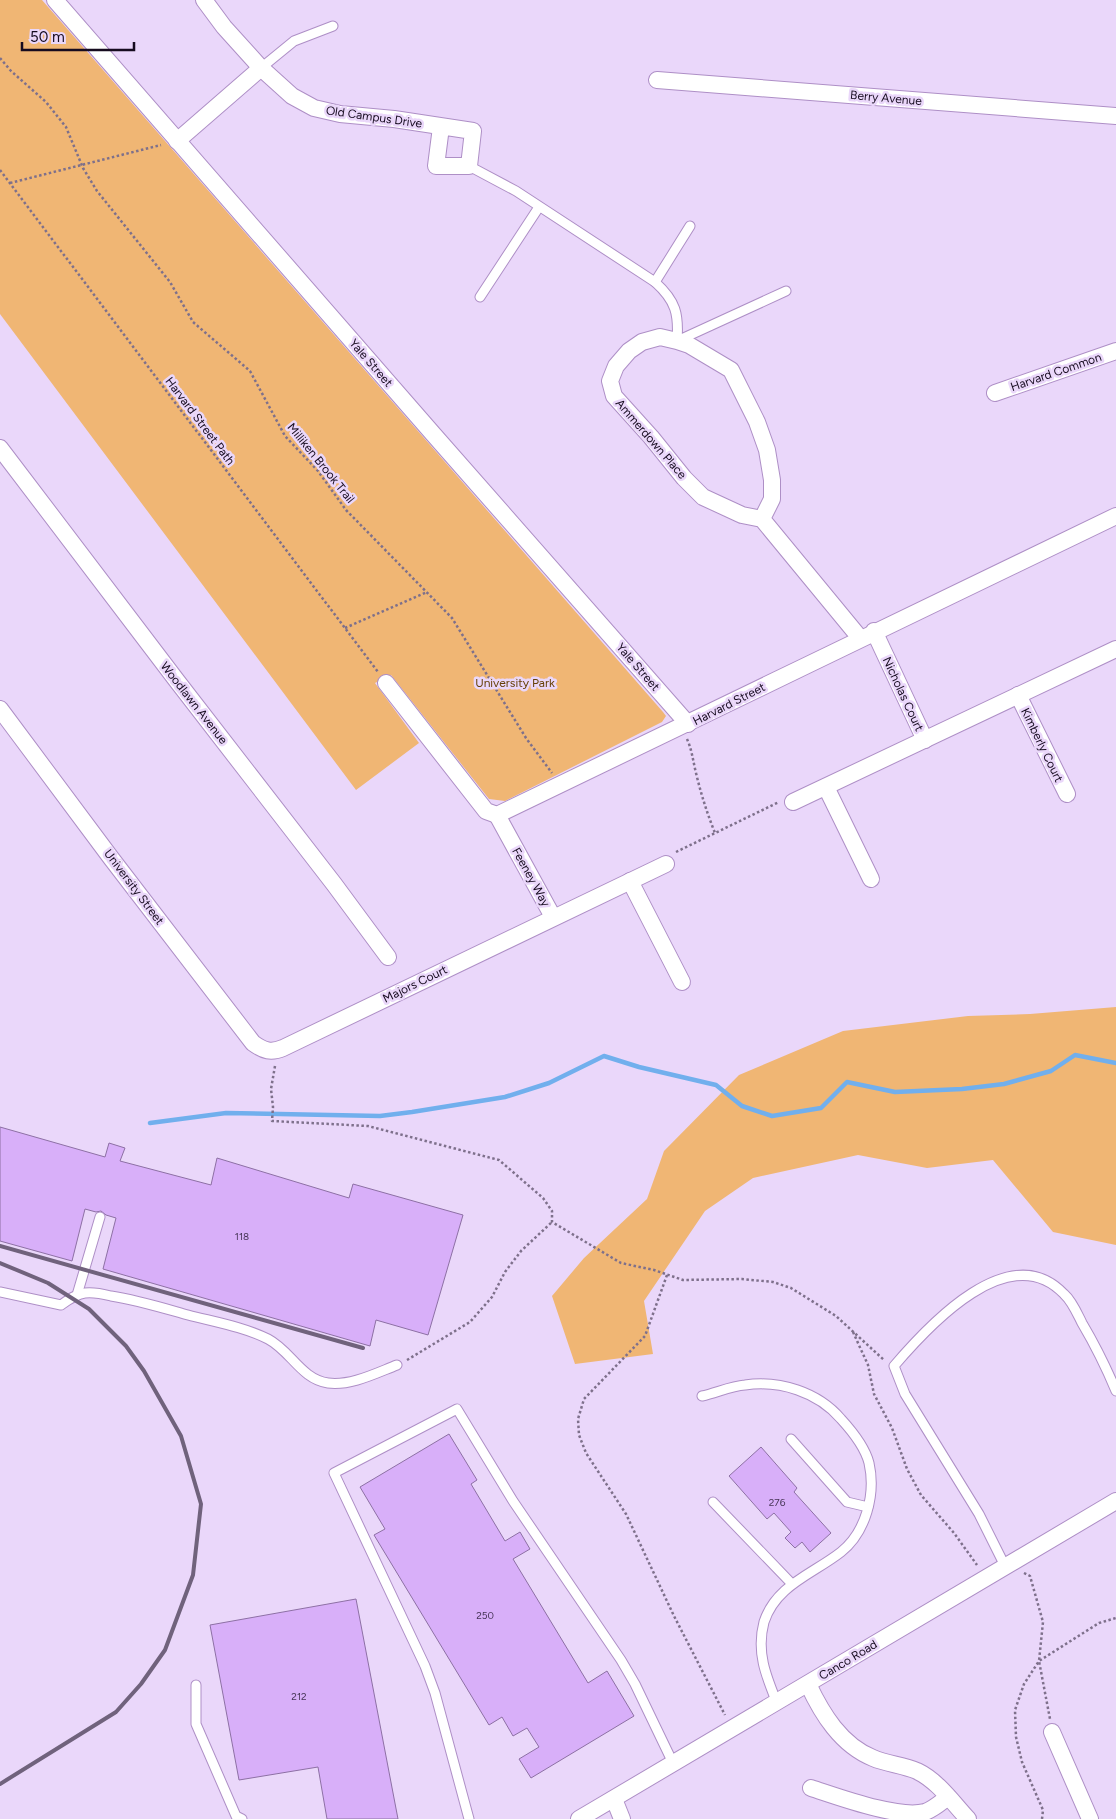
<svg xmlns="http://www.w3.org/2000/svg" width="1116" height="1819" font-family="Figtree,sans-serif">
<rect width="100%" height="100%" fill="#ead7fa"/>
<g fill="#f0b674">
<polygon points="0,0 42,0 663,712 666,716 662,722 505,801 489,799 391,675 375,683 419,743 356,790 0,314"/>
<polygon points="1116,1007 1116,1245 1053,1232 993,1160 927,1168 858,1155 753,1178 705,1211 644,1301 653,1354 575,1364 552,1296 584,1258 647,1199 664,1151 739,1075 843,1031 968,1016 1030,1014"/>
</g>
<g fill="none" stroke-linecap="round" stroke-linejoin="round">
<polyline stroke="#71afed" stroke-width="4.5" points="150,1123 226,1113 380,1116 412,1112 505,1097 549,1083 604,1056 639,1067 716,1085 742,1106 772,1116 821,1108 847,1082 895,1092 962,1089 1004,1084 1051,1071 1075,1055 1116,1063"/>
</g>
<g fill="#d8aff9" stroke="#8d70a4">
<polygon points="0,1127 105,1157 109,1143 125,1148 120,1161 211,1185 217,1158 349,1198 353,1184 463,1215 428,1335 376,1320 370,1346 103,1269 116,1218 106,1215 101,1211 96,1212 85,1209 72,1261 0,1241"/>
<polygon points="449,1434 477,1480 471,1484 505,1541 520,1532 530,1549 513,1559 588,1683 607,1671 634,1716 531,1778 519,1759 539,1747 527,1728 513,1736 502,1717 489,1725 374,1535 385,1529 360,1487"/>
<polygon points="761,1447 797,1488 794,1492 831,1533 810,1552 802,1542 795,1548 785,1538 791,1532 774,1513 767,1519 729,1476"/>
<polygon points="356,1599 398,1819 327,1819 318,1767 239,1780 210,1625"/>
</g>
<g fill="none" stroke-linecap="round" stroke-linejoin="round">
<g stroke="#ae8fc6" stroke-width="11">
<g id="lane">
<polyline points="261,68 294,41 333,26"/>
<path d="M469 166 516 191 655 282C676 301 679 314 677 341L786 291"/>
<polyline points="655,282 690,226"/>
<polyline points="480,297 539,207"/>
<path d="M0 1292 61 1305C68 1300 76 1294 85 1293 93 1292 103 1294 111 1296 137 1300 163 1308 188 1315 215 1322 244 1327 268 1339 291 1351 301 1379 328 1383 351 1386 376 1373 397 1365"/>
<polyline points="77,1295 100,1217"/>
<path d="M702 1396C716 1393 731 1386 745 1385 780 1380 818 1392 841 1419 852 1431 865 1447 869 1463 876 1494 866 1532 841 1552 813 1574 776 1585 764 1622 756 1652 766 1676 777 1703"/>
<polyline points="791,1439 847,1502 868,1507"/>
<polyline points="713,1502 792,1584"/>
<path d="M1005 1566 979 1514 905 1394 894 1366C929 1325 1010 1237 1064 1294 1072 1301 1077 1313 1082 1323 1095 1345 1106 1367 1116 1391"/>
<polyline points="196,1685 196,1724 236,1816 242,1819"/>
<polyline points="469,1819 435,1693 425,1666 334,1473 457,1409 513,1501 621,1660 635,1684 673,1763"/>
</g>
</g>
<g stroke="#ae8fc6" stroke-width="18">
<g id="street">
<polyline points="55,0 434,435 688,724"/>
<polyline points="204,0 224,27 261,68 292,96 314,108 340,114 394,119 473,131 469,166 436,166 441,127"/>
<polyline points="657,80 1116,116"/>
<polyline points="177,141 261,68"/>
<polyline points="995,393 1116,351"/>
<polyline points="0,448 177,681 334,884 388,957"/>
<polyline points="762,519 772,499 772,480 767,450 757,422 731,370 689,345 677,341 660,337 642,342 629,351 616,366 610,381 614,396 651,437 684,478 703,497 742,515 762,519 860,638"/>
<polyline points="874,631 925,740"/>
<path d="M386 683 486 811 497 815C704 716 909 615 1116 516"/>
<polyline points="1018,695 1067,794"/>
<path d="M0 709 111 858 253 1043C264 1051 271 1053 283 1048L666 864"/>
<polyline points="826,787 871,879"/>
<polyline points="793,802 1116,649"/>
<polyline points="497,815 553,917"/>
<polyline points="630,881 682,982"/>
<path d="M808 1684C822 1714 841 1745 873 1758 887 1764 903 1765 917 1771 938 1781 953 1803 968 1819"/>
<polyline points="1052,1732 1090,1819"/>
<path d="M811 1788C839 1797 898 1819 925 1812 934 1809 940 1803 948 1797"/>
<polyline points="614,1799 622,1819"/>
<polyline points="579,1819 1116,1501"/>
</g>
</g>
<g stroke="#7e708b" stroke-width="2.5" stroke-dasharray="2.5 2.5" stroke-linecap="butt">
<polyline points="0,58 11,71 46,102 66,127 83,168 97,191 170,282 193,322 250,371 285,436 318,471 346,510 452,618 526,738 552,773"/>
<polyline points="0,170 378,672"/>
<polyline points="10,183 161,145"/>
<polyline points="345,628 427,592"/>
<path d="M687 739C692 750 693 761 696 773 701 794 707 813 715 833"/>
<polyline points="676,852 779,802"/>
<polyline points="275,1066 271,1089 273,1107 272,1121 368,1126 499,1160 543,1198 552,1211 552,1222 621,1263 654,1270 683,1280 742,1279 773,1282 791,1288 836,1316 884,1360"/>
<polyline points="667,1275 645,1336 584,1399 578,1419 579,1435 586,1453 626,1514 674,1616 725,1715"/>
<polyline points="853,1332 868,1365 874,1394 892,1428 907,1469 921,1495 954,1533 977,1565"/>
<polyline points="407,1360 470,1322 492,1297 505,1272 521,1251 552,1222"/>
<polyline points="1024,1573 1030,1576 1043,1622 1039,1661 1050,1719"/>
<polyline points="1042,1819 1043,1810 1022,1762 1016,1737 1015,1710 1024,1684 1039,1661 1099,1623 1116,1618"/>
</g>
<use href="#lane" stroke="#fff" stroke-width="9"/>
<use href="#street" stroke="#fff" stroke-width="16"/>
<g stroke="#70627c" stroke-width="4">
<polyline points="0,1246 363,1348"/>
<polyline points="0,1263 48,1283 89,1309 126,1346 144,1371 181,1436 201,1504 193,1575 165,1650 141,1684 116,1712 0,1784"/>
</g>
</g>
<g text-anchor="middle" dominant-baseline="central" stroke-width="5" stroke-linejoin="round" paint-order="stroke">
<g font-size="10" fill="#463456">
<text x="242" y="1236">118</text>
<text x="777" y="1502">276</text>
<text x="485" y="1615">250</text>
<text x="299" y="1696">212</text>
</g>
<g font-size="12" fill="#160b1f" stroke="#ead7fa">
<text transform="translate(886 98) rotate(5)">Berry Avenue</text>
<text transform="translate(374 117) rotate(8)">Old Campus Drive</text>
<text transform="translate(371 363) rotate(49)">Yale Street</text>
<text transform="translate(1056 372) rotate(-19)">Harvard Common</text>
<text transform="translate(200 421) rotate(53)">Harvard Street Path</text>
<text transform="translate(651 439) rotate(49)">Ammerdown Place</text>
<text transform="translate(321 463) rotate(51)">Milliken Brook Trail</text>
<text transform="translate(638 667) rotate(49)">Yale Street</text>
<text transform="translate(903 694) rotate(65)">Nicholas Court</text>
<text transform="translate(194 703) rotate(52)">Woodlawn Avenue</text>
<text transform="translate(729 704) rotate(-27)">Harvard Street</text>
<text transform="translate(1042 745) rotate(64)">Kimberly Court</text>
<text transform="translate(531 877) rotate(61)">Feeney Way</text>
<text transform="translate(134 887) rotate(53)">University Street</text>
<text transform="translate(415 984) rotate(-26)">Majors Court</text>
<text transform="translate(848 1660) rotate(-31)">Canco Road</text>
</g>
<g font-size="12" fill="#664007" stroke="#ead7fa">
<text x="515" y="683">University Park</text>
</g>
</g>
<path d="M22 42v8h112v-8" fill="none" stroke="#160b1f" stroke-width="2.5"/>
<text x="30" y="42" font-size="15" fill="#160b1f" stroke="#ead7fa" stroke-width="4" paint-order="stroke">50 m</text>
</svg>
